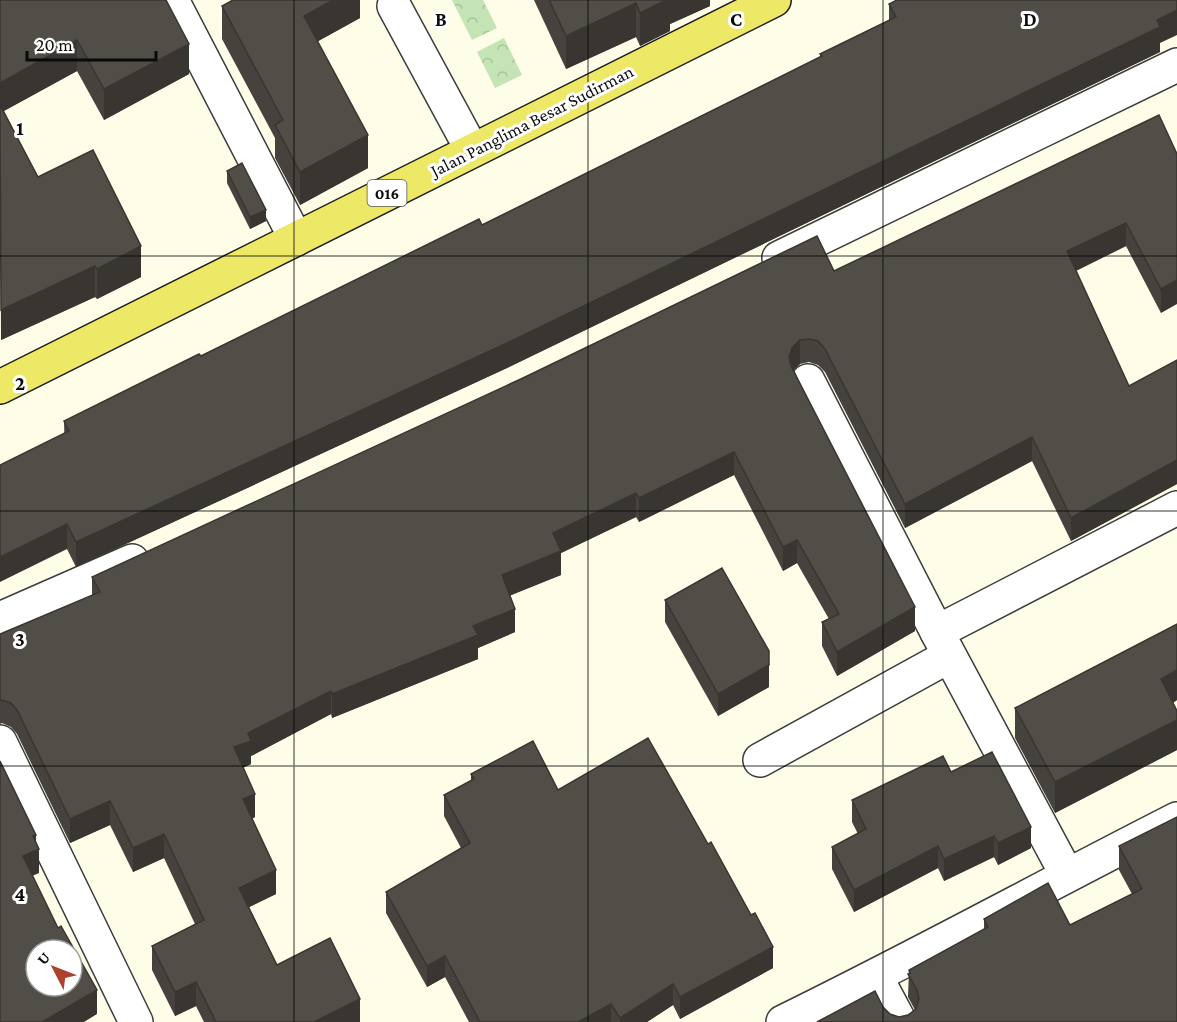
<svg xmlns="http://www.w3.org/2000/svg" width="1177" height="1022" font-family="'Crimson Pro',serif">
<defs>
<pattern id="park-crowns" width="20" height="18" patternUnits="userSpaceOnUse" patternTransform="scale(1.5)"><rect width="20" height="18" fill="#c4e4b5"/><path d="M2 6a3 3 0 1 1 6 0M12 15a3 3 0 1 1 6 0" fill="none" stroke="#a7c29a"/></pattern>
</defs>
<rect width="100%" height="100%" fill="#fdfde8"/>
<g fill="url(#park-crowns)">
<polygon points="452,0 483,0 497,28 472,40"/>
<polygon points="504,38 522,75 495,88 477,52"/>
</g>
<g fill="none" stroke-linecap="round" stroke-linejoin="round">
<g stroke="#3d3d3d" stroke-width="36">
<g id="minor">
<polyline points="172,0 296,239"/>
<polyline points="394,6 472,150"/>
<polyline points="779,258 1177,65"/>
<polyline points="808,381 937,632"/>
<polyline points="0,619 132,561"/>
<polyline points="0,742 136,1022"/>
<polyline points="760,760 949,656"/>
<polyline points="1067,875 937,632 1177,508"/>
<polyline points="876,977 900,1022"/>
<path d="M783 1022C916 957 1045 886 1177 819"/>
</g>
</g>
<g stroke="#1b1b1b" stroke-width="36">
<polyline id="major" points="0,387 774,0"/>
</g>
<use href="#minor" stroke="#fff" stroke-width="33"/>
<use href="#major" stroke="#eee867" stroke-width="33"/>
</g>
<g fill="#46423d">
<polygon points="0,0 189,74 104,120 77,71 4,111 38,177 141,277 97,299 95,297 1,340"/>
<polygon points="360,0 360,18 318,41 368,168 300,205 275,158 275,138 222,39 222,6"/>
<polygon points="534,0 710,0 710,6 670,24 670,31 640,46 636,37 566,69"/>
<polygon points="889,4 1160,43 1160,52 507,368 76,567 67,549 64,421 482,225 820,57 820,54 889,20"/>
<polygon points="1177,154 1161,313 1126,246 1076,271 1129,386 1177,360 1177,484 1071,541 1032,461 905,528 825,372 818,365 809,362 800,364 794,370 915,631 837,676 822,646 822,622 829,619 797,563 783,571 734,475 639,522 636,517 561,553 561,575 510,595 515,632 478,648 478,659 332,718 331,714 251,756 251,764 243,768 255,817 252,819 276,894 249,907 277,965 360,1022 204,1022 196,1006 175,1016 152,970 152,946 195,924 164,858 133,872 110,825 70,843 17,734 11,727 2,723 0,724 0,634 92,595 92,577 834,271"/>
<polygon points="227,171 266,221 250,229 227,183"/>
<polygon points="665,600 769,687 718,716 665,622"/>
<polygon points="1177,624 1177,700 1173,703 1177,711 1177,750 1055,813 1015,738 1015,708 1160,633"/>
<polygon points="951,772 1031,848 998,865 994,857 944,881 938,868 854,912 832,869 832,847 858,834 852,822 852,800"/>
<polygon points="471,774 558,790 773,968 680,1019 673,1005 647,1022 469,1022 445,977 427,987 386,913 386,892 461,848 444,816 444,795 471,781"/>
<polygon points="1177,817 1177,1022 817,1022 883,1007 890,1014 899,1017 908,1015 915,1010 908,997 909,970 984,930 984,919 1070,925 1132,894 1119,870 1119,846"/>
</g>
<g fill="#393632">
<polygon points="333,0 360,0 360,18 304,49 304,16"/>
<polygon points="666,0 710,0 710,6 670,24 670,31 640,46 640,13"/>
<polygon points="636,3 636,37 566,69 566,36"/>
<polygon points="1177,10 1177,35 1160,43 1160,52 507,368 76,567 76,542"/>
<polygon points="77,40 77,71 0,113 0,83"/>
<polygon points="189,44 189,74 104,120 104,89"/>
<polygon points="368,135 368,168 300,205 300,172"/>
<polygon points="266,210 266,221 250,229 250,217"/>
<polygon points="1126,223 1126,246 1067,275 1067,251"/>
<polygon points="141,246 141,277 97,299 97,269"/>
<polygon points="95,266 95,297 1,340 1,310"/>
<polygon points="1177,280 1177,304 1161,313 1161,289"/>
<polygon points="800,340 800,364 792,371 789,357 792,348"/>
<polygon points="1032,437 1032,461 905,528 905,504"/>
<polygon points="734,452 734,475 639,522 639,498"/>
<polygon points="1177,460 1177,484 1071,541 1071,518"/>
<polygon points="636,493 636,517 561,553 561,575 502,599 502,575 553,533"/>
<polygon points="67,524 67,549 0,582 0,557"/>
<polygon points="797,540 797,563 783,571 783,547"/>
<polygon points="915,607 915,631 837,676 837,652"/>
<polygon points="515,609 515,632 478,648 478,659 332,718 332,694 473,626"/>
<polygon points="769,665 769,687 718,716 718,694"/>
<polygon points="1177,670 1177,700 1161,709 1161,679"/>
<polygon points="331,691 331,714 251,756 251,764 234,771 234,747 248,733"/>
<polygon points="1177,720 1177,750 1055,813 1055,782"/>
<polygon points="255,794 255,817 243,823 243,799"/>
<polygon points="110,801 110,825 70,843 70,819"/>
<polygon points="1031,827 1031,848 998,865 998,843"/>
<polygon points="164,834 164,858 133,872 133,848"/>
<polygon points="36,835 36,851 39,849 39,873 23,880 23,856 33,836"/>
<polygon points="994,836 994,857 944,881 944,859"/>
<polygon points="938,846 938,868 854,912 854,890"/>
<polygon points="276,870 276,894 239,912 239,888"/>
<polygon points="773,947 773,968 680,1019 680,997"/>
<polygon points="445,956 445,977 427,987 427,966"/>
<polygon points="196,982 196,1006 175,1016 175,992"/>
<polygon points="673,984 673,1005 647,1022 620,1022 620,1018"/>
<polygon points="97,990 97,1014 84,1022 42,1022"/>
<polygon points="360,999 360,1022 314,1022"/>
<polygon points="611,1004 611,1022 578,1022"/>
</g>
<g fill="#514d47" stroke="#393632" stroke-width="1.5" fill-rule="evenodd">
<polygon points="0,0 166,0 189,44 104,89 77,40 0,83"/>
<polygon points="233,0 333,0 304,16 368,135 300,172 275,125 283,120 222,6"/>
<polygon points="549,0 666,0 640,13 636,3 566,36"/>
<polygon points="897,0 1177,0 1177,10 1157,20 1160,27 507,343 76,542 67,524 0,557 0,465 69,431 64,421 199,354 201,356 479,219 482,225 822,56 820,54 896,17 889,4"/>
<polygon points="0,105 38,177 93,150 141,246 97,269 95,266 1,310"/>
<polygon points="1159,115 1177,154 1177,280 1161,289 1126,223 1067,251 1129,386 1177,360 1177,460 1071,518 1032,437 905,504 825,349 818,341 809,339 800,340 792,348 789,357 791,366 915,607 837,652 822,622 839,614 797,540 783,547 734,452 639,498 636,493 553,533 561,551 502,575 515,609 473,626 478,635 332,694 331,691 248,733 251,741 234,747 255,794 243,799 276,870 239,888 277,965 330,938 360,999 314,1022 216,1022 196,982 175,992 152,946 204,920 164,834 133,848 110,801 70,819 17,710 11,703 2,700 0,700 0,634 100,592 92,577 523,378 817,236 834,271"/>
<polygon points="242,163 266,210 250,217 227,171"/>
<polygon points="722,568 769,651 769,665 718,694 665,600"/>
<polygon points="1177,624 1177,670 1161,679 1177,711 1177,720 1055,782 1015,708 1160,633"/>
<polygon points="648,738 708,844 711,842 751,915 755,913 773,947 680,997 673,984 620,1018 611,1004 578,1022 480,1022 445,956 427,966 386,892 470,843 444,795 474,779 471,774 533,741 558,790"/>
<polygon points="992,752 1031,827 998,843 994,836 944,859 938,846 854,890 832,847 866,829 852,800 943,756 951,772"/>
<path d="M0 761 36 835 33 836 39 849 23 856 58 928 61 926 97 990 42 1022H0ZM36 950H72V986H36Z"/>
<polygon points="1177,817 1177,1022 817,1022 875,991 883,1007 890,1014 899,1017 908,1015 916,1009 919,998 917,990 908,974 910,973 909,970 988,927 984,919 1048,883 1070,925 1142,889 1119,846"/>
</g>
<path fill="none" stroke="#0a0a0a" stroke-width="1.5" stroke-opacity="0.55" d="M294 0V1022M588 0V1022M883 0V1022M0 256H1177M0 511H1177M0 766H1177"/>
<g text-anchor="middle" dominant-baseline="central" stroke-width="6" stroke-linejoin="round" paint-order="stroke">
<rect fill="#fff" stroke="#545454" stroke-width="1.5" x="367.5" y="180" width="39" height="26" rx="4.5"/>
<g font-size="16" font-weight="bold" fill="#0a0a0a">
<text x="387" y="193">016</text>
</g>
<g font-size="18" fill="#0a0a0a" stroke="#fff">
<text transform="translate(532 121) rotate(-27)">Jalan Panglima Besar Sudirman</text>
</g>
</g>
<g font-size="20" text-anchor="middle" font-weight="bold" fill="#0a0a0a" stroke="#fff" stroke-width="6" stroke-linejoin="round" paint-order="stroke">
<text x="441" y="26">B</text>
<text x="736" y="26">C</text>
<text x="1030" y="26">D</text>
<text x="20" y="135">1</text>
<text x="20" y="390">2</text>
<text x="20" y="646">3</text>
<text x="20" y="901">4</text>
</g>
<g transform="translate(54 968) rotate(312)"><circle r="28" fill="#ffffff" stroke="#9d9d9d" stroke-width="1.5"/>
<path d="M0-4.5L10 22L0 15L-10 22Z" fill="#ae402d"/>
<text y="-9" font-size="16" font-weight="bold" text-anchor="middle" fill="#0a0a0a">U</text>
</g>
<path d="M27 51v9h129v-9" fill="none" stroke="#0a0a0a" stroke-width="3"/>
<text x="36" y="51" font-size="18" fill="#0a0a0a" stroke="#ffffff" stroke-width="4.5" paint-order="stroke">20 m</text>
</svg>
